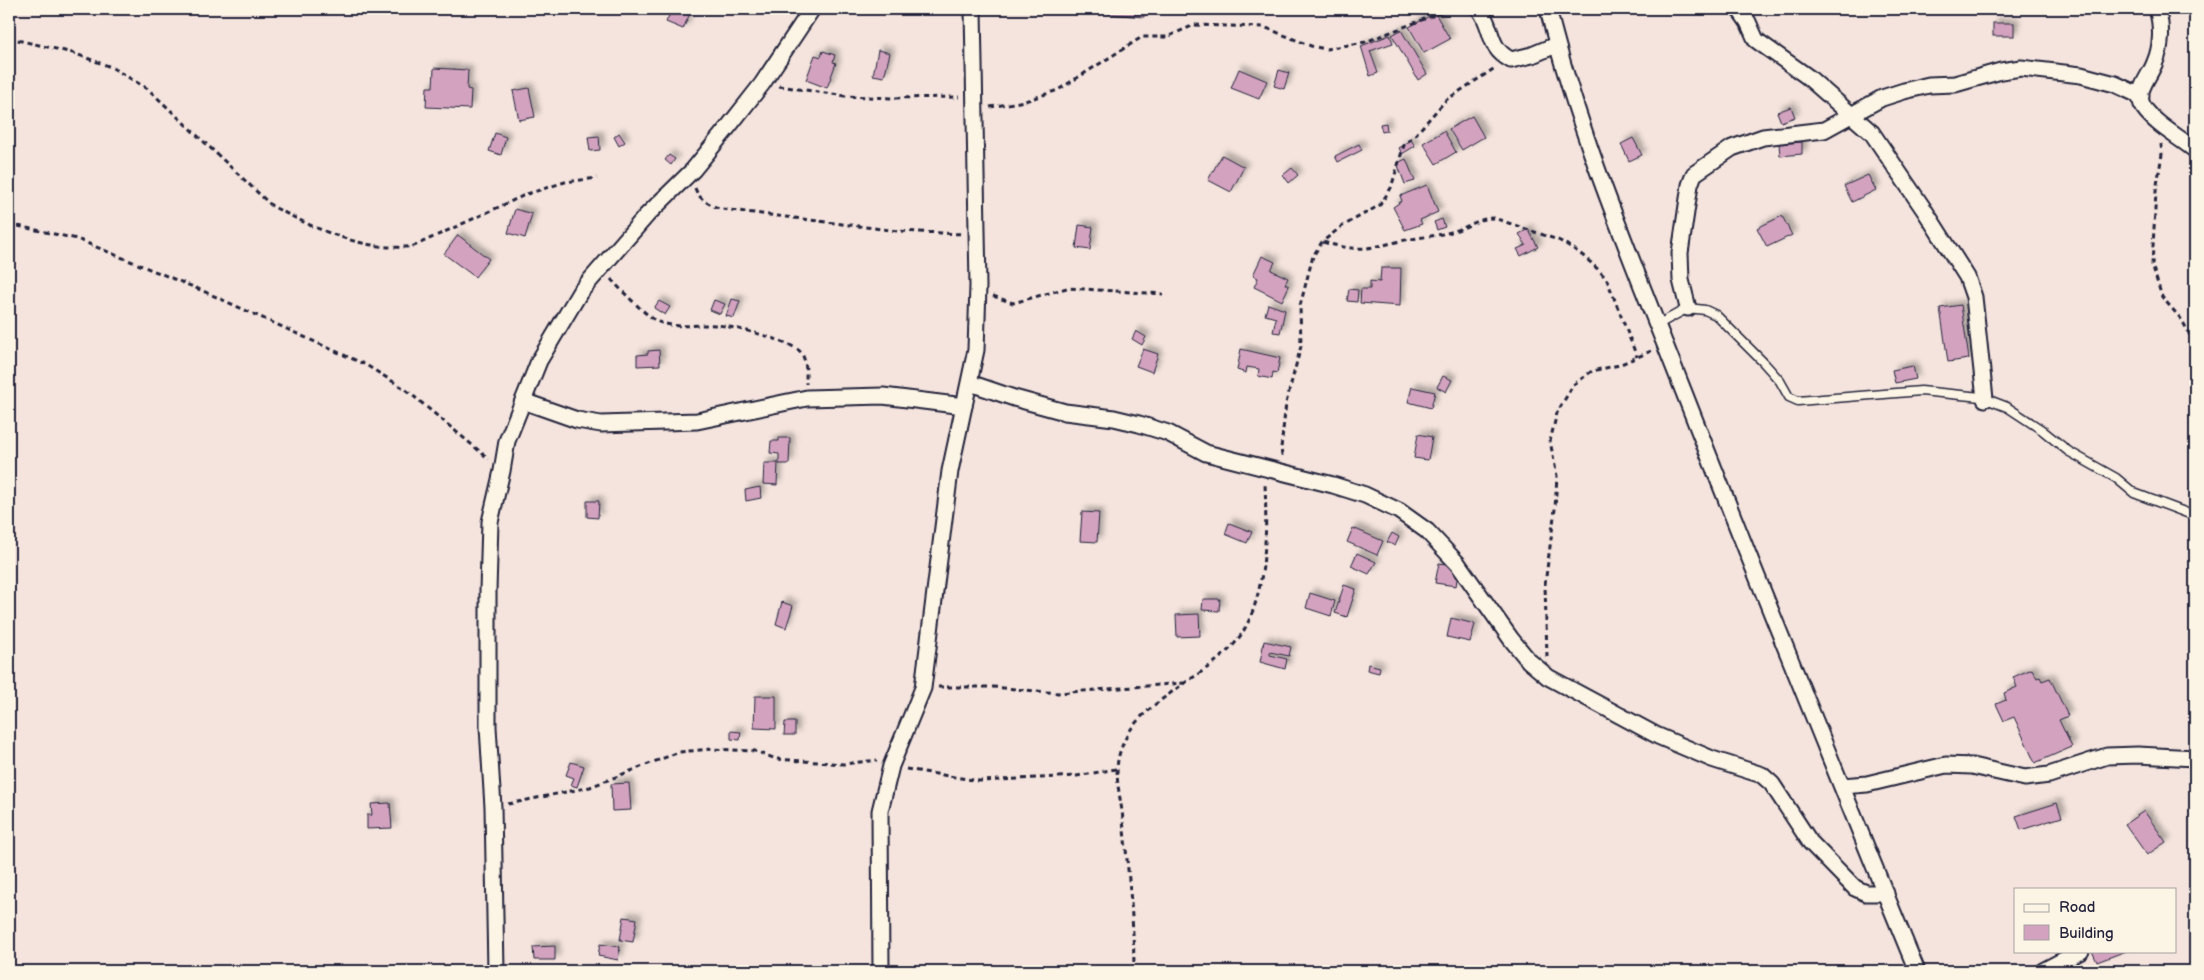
<svg xmlns="http://www.w3.org/2000/svg" width="2204" height="980" font-family="'Balsamiq Sans',sans-serif">
<defs>
<filter id="shadow"><feDropShadow dx="4.5" dy="-4.5" stdDeviation="2.5" flood-color="#0004"/></filter>
</defs>
<rect width="100%" height="100%" fill="#f4e4dd"/>
<filter id="ink" filterUnits="userSpaceOnUse"><feTurbulence type="fractalNoise" baseFrequency=".02" numOctaves="2"/><feDisplacementMap in="SourceGraphic" scale="10" xChannelSelector="R" yChannelSelector="G"/><feConvolveMatrix kernelMatrix="1 2 1 2 8 2 1 2 1" color-interpolation-filters="sRGB"/></filter>
<g filter="url(#ink)">
<g fill="#d3a2bf" stroke="#22223b" filter="url(#shadow)">
<polygon points="672,9 692,9 683,29 666,22"/>
<polygon points="1109,9 1144,9 1144,17 1109,14"/>
<polygon points="1435,13 1450,39 1424,53 1409,27"/>
<rect x="1993" y="23" width="21" height="13"/>
<polygon points="1401,30 1427,74 1418,80 1392,35"/>
<polygon points="1390,35 1393,43 1370,51 1378,73 1370,76 1361,46"/>
<polygon points="878,50 890,53 884,77 873,75"/>
<polygon points="823,51 835,55 833,62 836,63 827,88 806,80 815,55 821,57"/>
<polygon points="434,68 468,70 467,89 471,90 470,109 426,107 427,87 433,87"/>
<polygon points="1239,69 1267,81 1259,99 1231,88"/>
<polygon points="1279,70 1289,73 1284,89 1274,86"/>
<polygon points="529,88 535,117 519,120 513,91"/>
<polygon points="1791,107 1795,117 1781,122 1777,112"/>
<polygon points="1472,116 1484,137 1462,150 1449,129"/>
<polygon points="1386,123 1387,131 1382,132 1380,124"/>
<polygon points="1444,131 1456,152 1436,164 1423,143"/>
<polygon points="495,133 506,137 501,155 489,151"/>
<polygon points="619,133 625,142 619,146 614,137"/>
<polygon points="599,136 600,150 590,151 588,137"/>
<polygon points="1633,138 1642,155 1629,161 1621,144"/>
<polygon points="1411,140 1415,146 1402,154 1399,148"/>
<polygon points="1802,142 1802,154 1780,156 1779,144"/>
<polygon points="1359,144 1362,150 1338,162 1335,156"/>
<polygon points="669,155 675,159 671,165 665,160"/>
<polygon points="1222,155 1244,167 1231,192 1208,180"/>
<polygon points="1406,159 1415,181 1405,184 1397,163"/>
<polygon points="1292,168 1298,175 1289,183 1283,175"/>
<polygon points="1868,175 1876,190 1852,202 1844,186"/>
<polygon points="1427,185 1438,212 1420,220 1422,224 1405,230 1393,207 1402,201 1400,196"/>
<polygon points="515,209 532,214 525,238 508,233"/>
<polygon points="1782,216 1792,235 1767,247 1757,228"/>
<polygon points="1442,219 1445,227 1437,230 1434,222"/>
<polygon points="1079,225 1093,227 1090,250 1076,248"/>
<polygon points="1528,229 1538,247 1521,256 1517,249 1526,245 1519,234"/>
<polygon points="458,235 489,259 475,277 444,254"/>
<polygon points="1262,256 1275,262 1271,270 1288,278 1285,284 1289,286 1282,301 1254,287 1258,278 1253,275"/>
<polygon points="1381,268 1401,268 1400,306 1360,303 1361,289 1370,289 1370,281 1380,282"/>
<polygon points="1349,289 1358,290 1357,302 1347,301"/>
<polygon points="732,299 740,301 734,318 726,316"/>
<polygon points="714,300 725,304 720,314 710,310"/>
<polygon points="659,301 670,307 665,315 654,308"/>
<polygon points="1268,304 1285,310 1280,333 1273,332 1276,318 1265,315"/>
<polygon points="1961,305 1969,359 1948,362 1940,308"/>
<polygon points="1136,331 1146,337 1142,345 1132,339"/>
<polygon points="1143,349 1158,354 1152,372 1136,366"/>
<polygon points="1241,349 1280,358 1277,373 1273,372 1272,379 1258,376 1259,369 1247,367 1246,373 1237,370"/>
<polygon points="659,350 660,365 637,366 637,355 648,354 648,351"/>
<polygon points="1913,366 1916,379 1895,383 1892,370"/>
<polygon points="1443,376 1452,380 1446,392 1437,387"/>
<polygon points="1412,387 1435,392 1431,408 1408,402"/>
<polygon points="1418,434 1432,437 1428,460 1414,458"/>
<polygon points="779,438 790,438 789,464 779,464 779,454 770,453 771,441 779,441"/>
<polygon points="764,463 778,463 777,485 763,484"/>
<polygon points="760,487 761,498 746,501 745,490"/>
<polygon points="587,501 599,501 598,518 587,517"/>
<polygon points="1082,512 1099,513 1097,542 1080,541"/>
<polygon points="1229,523 1252,532 1247,543 1225,534"/>
<polygon points="1353,528 1383,541 1377,555 1347,542"/>
<polygon points="1392,533 1399,537 1395,546 1387,542"/>
<polygon points="1357,553 1376,562 1369,574 1351,566"/>
<polygon points="1439,563 1459,566 1456,586 1435,583"/>
<polygon points="1344,585 1356,589 1347,617 1335,613"/>
<polygon points="1310,593 1335,601 1331,616 1306,608"/>
<polygon points="1203,599 1220,599 1219,611 1202,610"/>
<polygon points="782,602 793,606 786,628 776,624"/>
<polygon points="1199,614 1200,636 1177,637 1176,615"/>
<polygon points="1451,618 1475,624 1470,642 1447,637"/>
<polygon points="1264,641 1291,647 1289,656 1270,652 1270,655 1287,659 1285,669 1260,662"/>
<polygon points="1368,664 1380,667 1379,673 1367,670"/>
<polygon points="2032,669 2037,678 2040,677 2042,681 2050,678 2068,716 2059,720 2072,747 2035,763 2014,717 2004,721 1996,704 2006,700 2004,693 2017,687 2013,677"/>
<polygon points="755,696 776,696 776,729 754,728"/>
<polygon points="785,722 795,722 795,735 784,735"/>
<polygon points="731,731 741,732 740,740 731,739"/>
<polygon points="571,762 584,766 577,787 571,785 574,778 566,775"/>
<polygon points="629,783 631,810 612,811 611,784"/>
<polygon points="390,803 392,828 367,829 367,815 372,815 371,804"/>
<polygon points="2057,803 2062,817 2021,830 2016,816"/>
<polygon points="2144,811 2166,842 2147,855 2125,824"/>
<polygon points="624,917 637,919 633,942 620,940"/>
<polygon points="600,944 620,947 618,960 598,956"/>
<polygon points="555,946 555,960 534,960 533,947"/>
<polygon points="2092,951 2126,951 2097,962"/>
</g>
<g fill="none" stroke-linecap="round" stroke-linejoin="round">
<g stroke="#22223b" stroke-width="11">
<polyline id="service" points="1657,325 1688,308 1705,310 1716,315 1764,363 1780,381 1789,397 1798,401 1921,391 1981,397 2007,407 2042,430 2068,451 2116,478 2134,493 2195,516"/>
</g>
<g stroke="#22223b" stroke-width="19">
<g id="minor">
<path d="M1479 9C1494 27 1486 47 1511 60L1532 55 1556 45"/>
<path d="M1548 9C1580 139 1634 265 1683 390 1759 584 1838 778 1917 971"/>
<polyline points="1739,9 1748,22 1756,40 1808,77 1872,133 1925,211 1967,277 1974,297 1985,399"/>
<path d="M2157 9C2162 25 2162 46 2155 62 2150 77 2133 92 2144 108 2156 125 2179 137 2195 150"/>
<polyline points="1688,308 1681,280 1680,253 1690,185 1694,174 1732,148 1763,137 1824,130 1882,98 1904,91 1929,85 1955,84 2001,71 2021,68 2081,75 2115,84 2141,96"/>
<polyline points="970,383 1014,398 1065,412 1114,418 1139,424 1168,433 1206,453 1333,485 1365,495 1399,511 1427,531 1458,564 1511,639 1529,661 1548,677 1658,736 1712,759 1762,775 1772,784 1810,842 1855,888 1866,893 1886,893"/>
<polyline points="523,401 577,420 601,424 697,421 807,398 883,396 964,406"/>
<polyline points="1842,786 1867,784 1946,765 1972,766 2025,778 2049,775 2107,756 2138,755 2195,758"/>
<polyline points="496,971 493,807 488,727 488,591 490,522 502,471 507,441 539,361 580,292 647,215 693,170 729,126 762,84 812,9"/>
<polyline points="881,971 880,811 891,766 923,688 950,471 976,350 978,286 973,9"/>
<polyline points="2043,971 2081,951"/>
</g>
</g>
<g stroke="#22223b" stroke-width="3" stroke-dasharray="5 4" stroke-linecap="butt">
<path d="M9 38 73 53 111 67 148 89 272 206C313 228 366 253 414 246L527 194 565 182 597 178"/>
<polyline points="779,86 845,96 891,98 959,97"/>
<polyline points="990,107 1025,101 1058,90 1142,37 1167,37 1194,25 1264,27 1311,46 1326,49 1365,42 1450,9"/>
<polyline points="2161,144 2162,154 2156,191 2152,265 2162,297 2182,320 2195,345"/>
<path d="M695 188C699 200 710 205 722 209L898 231 963 234"/>
<polyline points="9,224 77,239 203,291 366,365 405,389 489,459"/>
<path d="M1323 242C1361 253 1369 248 1405 240 1421 237 1438 236 1454 231 1468 227 1479 218 1494 218L1558 240C1575 248 1596 265 1607 280L1637 357"/>
<path d="M611 279C619 288 649 319 659 322 678 329 697 324 716 325 732 326 795 341 802 354 807 363 806 375 806 384"/>
<polyline points="993,296 1013,303 1067,288 1163,294"/>
<polyline points="1282,456 1281,448 1286,403 1301,346 1300,306 1313,256 1322,242 1341,227 1380,205 1391,188 1404,145 1416,134 1446,100 1495,68"/>
<polyline points="1547,657 1545,584 1555,509 1557,476 1550,441 1557,413 1573,385 1592,371 1619,365 1651,351"/>
<polyline points="938,687 993,687 1058,693 1184,683"/>
<polyline points="906,769 979,781 1077,776 1116,769"/>
<polyline points="508,804 590,787 679,752 711,749 755,751 776,759 844,764 877,760"/>
<path d="M1134 971C1134 921 1128 870 1123 820 1121 796 1112 772 1121 749 1131 720 1153 706 1176 689 1197 674 1223 660 1238 639 1267 601 1267 530 1265 484"/>
</g>
<use href="#service" stroke="#fcf5e5" stroke-width="8"/>
<use href="#minor" stroke="#fcf5e5" stroke-width="15"/>
</g>
</g>
<rect width="2204" height="980" fill="none" stroke="#fcf5e5" stroke-width="30"/>
<rect x="15" y="15" width="2174" height="950" fill="none" stroke="#22223b" stroke-width="2" filter="url(#ink)"/>
<rect x="2014" y="888" width="162" height="65" fill="#fcf5e5" stroke="#a5a1a1"/>
<rect x="2024" y="904" width="25" height="8" fill="#fcf5e5" stroke="#a5a1a1"/>
<text x="2059" y="912" font-size="15" fill="#22223b">Road</text>
<rect x="2024" y="925" width="25" height="15" fill="#d3a2bf" stroke="#a5a1a1"/>
<text x="2059" y="938" font-size="15" fill="#22223b">Building</text>
</svg>
